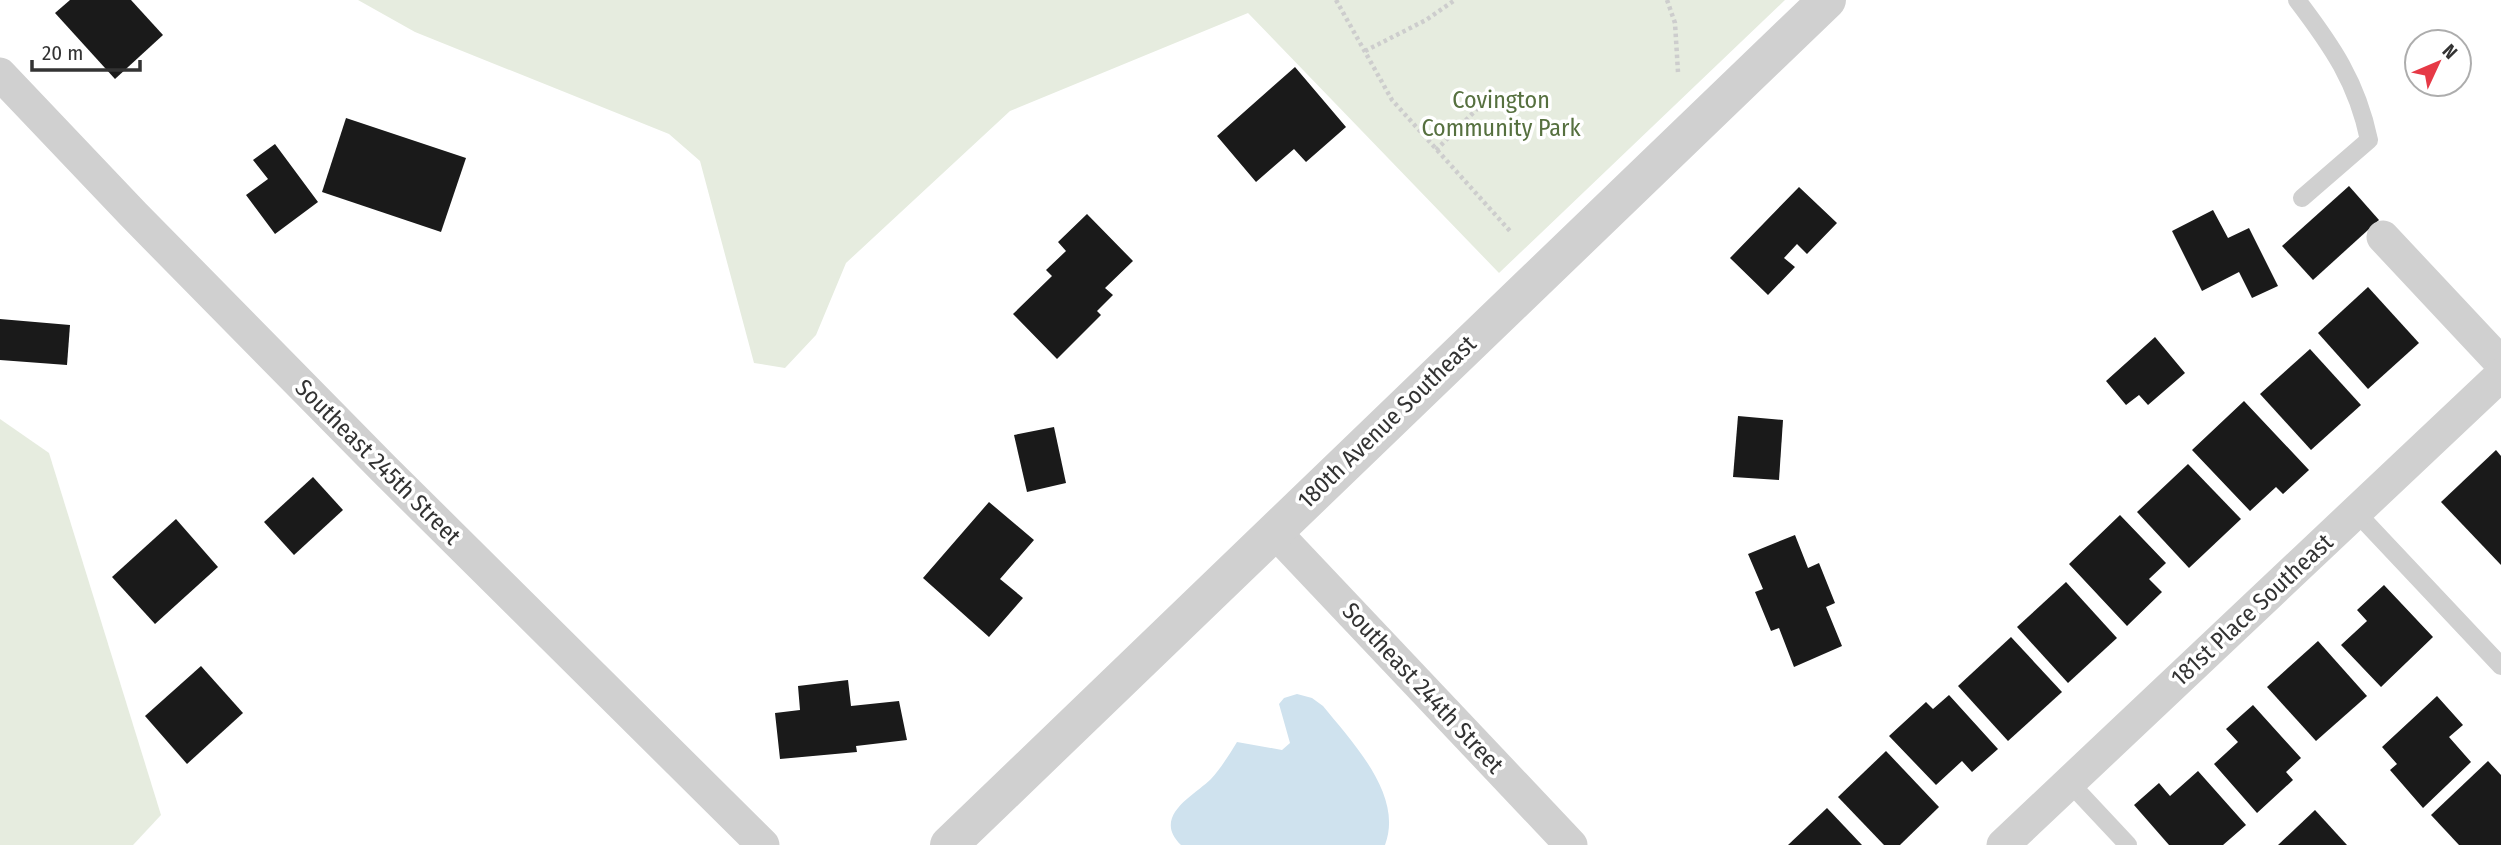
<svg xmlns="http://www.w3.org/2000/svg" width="2501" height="845" font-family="'Fira Sans Condensed',sans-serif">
<rect width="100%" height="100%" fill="#fff"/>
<g fill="#e6ecdf">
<polygon points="358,0 1785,0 1499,273 1248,13 1010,111 846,263 816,335 785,368 754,363 700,161 669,134 415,32"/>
<polygon points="0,419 49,453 161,815 133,845 0,845"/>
</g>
<path fill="#cfe2ee" d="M1297 694 1312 698 1323 706C1352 742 1404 795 1385 845H1181C1151 816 1195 795 1211 779 1221 768 1229 755 1237 742L1282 750 1290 743 1279 704 1284 698Z"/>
<g fill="#1a1a1a">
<polygon points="70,0 131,0 163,35 115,79 55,13"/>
<polygon points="1295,67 1346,127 1306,162 1294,149 1256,182 1217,136"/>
<polygon points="346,118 466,158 441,232 322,192"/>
<polygon points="275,144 318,202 275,234 246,195 268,179 253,160"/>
<polygon points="2349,186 2379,220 2313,280 2282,246"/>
<polygon points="1799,187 1837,223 1807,254 1797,244 1784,258 1795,267 1768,295 1730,258"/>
<polygon points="2213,210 2228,238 2249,228 2278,286 2252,298 2239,272 2202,291 2172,231"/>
<polygon points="1087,214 1133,261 1105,288 1113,295 1097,311 1101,315 1057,359 1013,314 1052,276 1046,270 1066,251 1058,242"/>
<polygon points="2368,287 2419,343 2368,389 2318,333"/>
<polygon points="0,319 70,325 67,365 0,360"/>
<polygon points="2155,337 2185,373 2148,405 2139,395 2126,405 2106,381"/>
<polygon points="2310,349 2361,405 2311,450 2260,394"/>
<polygon points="2244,401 2309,470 2283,494 2276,487 2250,511 2192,450"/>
<polygon points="1738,416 1783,420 1779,480 1733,477"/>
<polygon points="1054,427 1066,483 1027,492 1014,435"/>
<polygon points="2496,450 2501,456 2501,565 2441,502"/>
<polygon points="2188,464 2241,519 2189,568 2137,512"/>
<polygon points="313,477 343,510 294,555 264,522"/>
<polygon points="989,502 1034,540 1000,579 1023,598 989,637 923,578"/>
<polygon points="2120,515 2166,563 2149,579 2162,592 2127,626 2069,564"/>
<polygon points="176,519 218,567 155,624 112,577"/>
<polygon points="1795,535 1808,568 1819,563 1835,603 1826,607 1842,646 1794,667 1779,628 1771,631 1755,592 1763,589 1748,554"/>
<polygon points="2066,582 2117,638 2068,683 2017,627"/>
<polygon points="2384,585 2433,637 2381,687 2341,645 2367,621 2357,610"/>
<polygon points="2011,637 2062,692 2008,741 1958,686"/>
<polygon points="2318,641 2367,696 2316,741 2267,687"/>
<polygon points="201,666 243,713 187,764 145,716"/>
<polygon points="848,680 851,706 899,701 907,740 856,746 857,752 780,759 775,713 800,710 798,686"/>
<polygon points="1949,695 1998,749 1972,772 1962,761 1936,785 1889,736 1926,702 1933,709"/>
<polygon points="2437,696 2463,725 2449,737 2471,762 2423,808 2390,770 2397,764 2382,747"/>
<polygon points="2253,705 2301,758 2286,772 2293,780 2257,813 2214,764 2238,742 2226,729"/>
<polygon points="1886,751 1939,807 1900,845 1884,845 1838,797"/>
<polygon points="2488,761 2501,775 2501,845 2459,845 2431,815"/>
<polygon points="2198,771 2246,825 2223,845 2169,845 2134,805 2159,783 2170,796"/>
<polygon points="1827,808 1862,845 1788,845"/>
<polygon points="2315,810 2347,845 2278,845"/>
</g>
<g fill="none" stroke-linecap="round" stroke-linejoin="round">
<g stroke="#cdcdcd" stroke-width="4.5" stroke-dasharray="3.5 3.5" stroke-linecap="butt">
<polyline points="1336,0 1392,100 1510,231"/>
<polyline points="1667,0 1675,23 1678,72"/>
<polyline points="1365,51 1426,20 1455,0"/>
<polyline points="1436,150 1485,101"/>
</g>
<g stroke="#d0d0d0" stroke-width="18">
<path d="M2297 0C2332 46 2357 82 2369 140L2302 198"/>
<polyline points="2356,512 2501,666"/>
<polyline points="2069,782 2128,845"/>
</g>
<g stroke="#d0d0d0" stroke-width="33">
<polyline points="0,74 134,215 383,468 763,845"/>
<polyline points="2383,237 2501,363"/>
<polyline points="1274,531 1571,845"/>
<polyline points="2003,845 2501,375"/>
</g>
<polyline stroke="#d0d0d0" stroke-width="38" points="949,845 1827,0"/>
</g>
<g text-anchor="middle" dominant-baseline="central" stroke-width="7" stroke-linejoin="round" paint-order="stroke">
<g font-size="24" fill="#56703f" stroke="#fff">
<text x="1501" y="100">Covington<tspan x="1501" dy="28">Community Park</tspan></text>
</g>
<g font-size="24" fill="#333" stroke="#fff">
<text transform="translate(1387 422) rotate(-44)">180th Avenue Southeast</text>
<text transform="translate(378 462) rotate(45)">Southeast 245th Street</text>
<text transform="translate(2252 610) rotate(-43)">181st Place Southeast</text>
<text transform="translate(1423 688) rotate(47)">Southeast 244th Street</text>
</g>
</g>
<g transform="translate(2438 63) rotate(46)"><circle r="33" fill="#ffffff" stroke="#adadad" stroke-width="2"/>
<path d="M0-5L12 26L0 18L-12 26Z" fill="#e63946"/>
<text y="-10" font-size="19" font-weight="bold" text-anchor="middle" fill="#333333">N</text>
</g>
<path d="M32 60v10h108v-10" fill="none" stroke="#333333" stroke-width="3.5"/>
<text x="42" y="60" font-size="21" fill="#333333" stroke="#ffffff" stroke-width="5" paint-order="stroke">20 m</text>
</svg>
